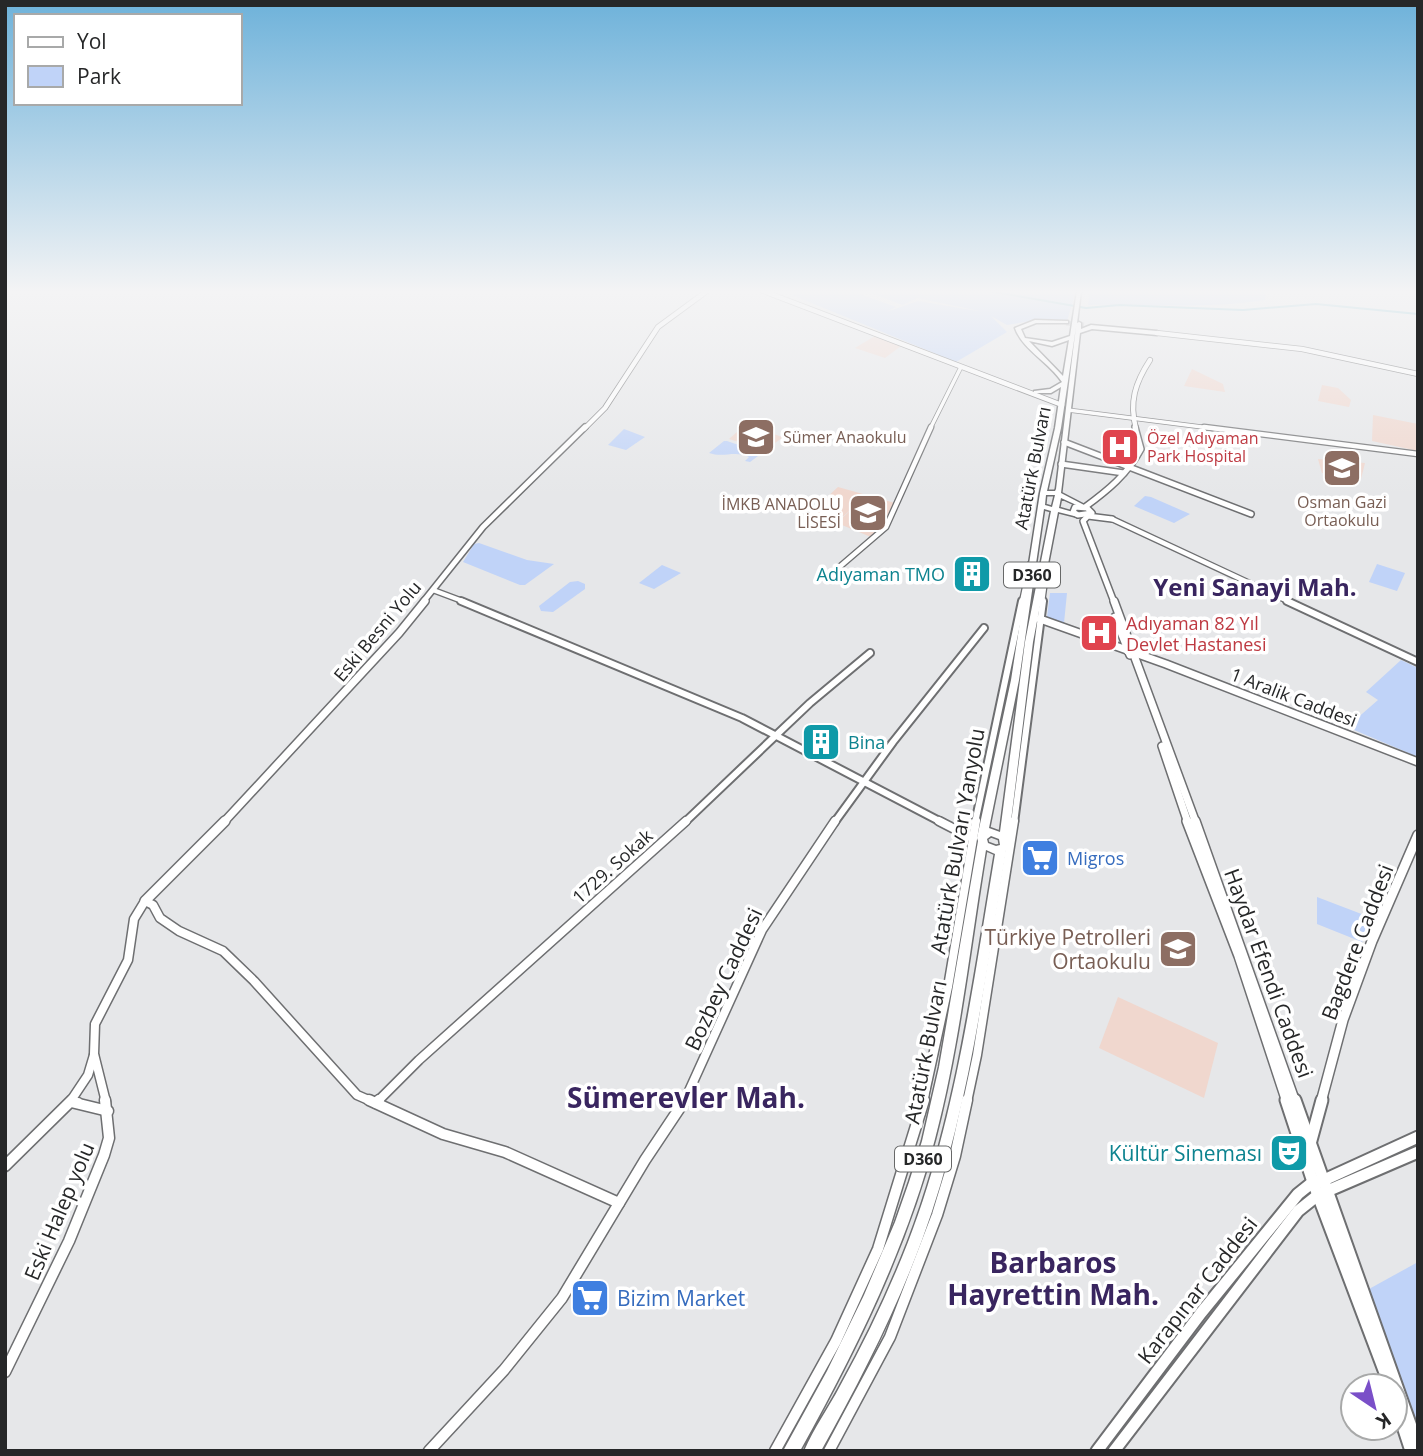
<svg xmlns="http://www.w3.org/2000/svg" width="1423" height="1456" font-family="'Open Sans',sans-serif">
<rect width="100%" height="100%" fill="#e6e7e9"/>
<polygon fill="#d6dbe3" points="1107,433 1133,437 1136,453 1126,466 1105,457"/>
<g fill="#f0d7ce">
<polygon points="875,336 901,346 885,358 855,348"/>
<polygon points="1192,369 1223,384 1225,392 1184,386"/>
<polygon points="1322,385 1338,388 1351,400 1349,407 1318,401"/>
<polygon points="1373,415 1418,424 1418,451 1372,441"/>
<polygon points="746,424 782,437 782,438 765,450 729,439"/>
<polygon points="1318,459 1365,463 1361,479 1322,473"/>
<polygon points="838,487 895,503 881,527 871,537 837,523 859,502 836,523 811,512"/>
<polygon points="1118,997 1218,1043 1204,1098 1099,1048"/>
</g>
<g fill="#c0d3f8">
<polygon points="802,291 852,291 896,307 886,312 918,301 984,312 917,298 903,305 865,291 1071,291 1075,294 1067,321 1043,319 1007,325 991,316 1007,332 956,362 792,295"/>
<path d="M1090 291H1266L1265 300C1207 309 1147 304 1088 305Z"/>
<polygon points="624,429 645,437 626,450 608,445"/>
<path d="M724 441H727L762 453 750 462 745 461 749 457C735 450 724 458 709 453Z"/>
<polygon points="1145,496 1151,497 1190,514 1174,523 1134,506"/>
<polygon points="479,543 527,560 554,564 525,585 520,585 463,562 474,544"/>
<polygon points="1377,564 1405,573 1397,591 1369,582"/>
<polygon points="662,565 681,573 654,589 639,583"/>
<polygon points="578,581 585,584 585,589 553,612 541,611 539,606 570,582"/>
<polygon points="1050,593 1067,593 1064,623 1047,617"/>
<polygon points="1401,660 1418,668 1418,757 1347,727 1378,700 1366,692"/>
<polygon points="1317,897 1372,918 1362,942 1317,924"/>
<polygon points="1418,1262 1418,1427 1369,1289"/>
</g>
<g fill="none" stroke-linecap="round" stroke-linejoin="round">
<polyline stroke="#57b0c5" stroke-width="2" points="989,291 1086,308 1119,305 1243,310 1316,304 1418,314"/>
<polyline stroke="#c0c1c2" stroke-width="5" stroke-dasharray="5 2.5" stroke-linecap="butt" points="1066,323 1084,325"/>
<g stroke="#6e6f71" stroke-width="5">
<g id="tertiary-far4">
<polyline points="1068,410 1218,429"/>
<polyline points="930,429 961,367"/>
</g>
</g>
<g stroke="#6e6f71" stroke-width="7">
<g id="tertiary-far3">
<polyline points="1204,427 1418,454"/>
<polyline points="1112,519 1290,602"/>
<polyline points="830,575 886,527 931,427"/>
<polyline points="433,590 465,602"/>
<polyline points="1022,602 1030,564"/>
<polyline points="1042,602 1047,566"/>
</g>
</g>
<g stroke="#6e6f71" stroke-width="10">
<g id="tertiary-far2">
<polyline points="461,601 742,718 943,823"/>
<polyline points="1287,601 1418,662"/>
<polyline points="684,823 810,703 870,653"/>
<polyline points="834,823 893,742 984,628"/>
<polyline points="975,823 1022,601"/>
<polyline points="1014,823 1043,601"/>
</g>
</g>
<g stroke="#6e6f71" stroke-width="11">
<g id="tertiary-far1">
<polyline points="939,821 972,838"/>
<polyline points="70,1102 88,1075 94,1055"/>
<polyline points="71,1102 78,1102"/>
<polyline points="106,1102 94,1054 95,1024 128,960 134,919 145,901 153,905 160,918 179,931 223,951 254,981 357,1095 373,1102"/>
<polyline points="377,1102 419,1060 686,821"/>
<polyline points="684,1102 762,930 835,821"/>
<polyline points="923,1102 948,987 976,821"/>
<polyline points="967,1102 977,1055 1014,821"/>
</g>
</g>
<g stroke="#6e6f71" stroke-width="13">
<g id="tertiary">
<polyline points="369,1100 443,1134 505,1152 619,1203"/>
<polyline points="71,1102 108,1111"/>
<polyline points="376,1103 379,1100"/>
<polyline points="5,1166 72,1100"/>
<polyline points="5,1372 69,1241 104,1155 109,1138 105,1100"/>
<polyline points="429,1451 504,1370 562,1298 645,1160 685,1100"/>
<polyline points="775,1451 836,1341 878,1249 924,1100"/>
<polyline points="829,1451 890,1337 937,1215 955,1156 967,1100"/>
</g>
</g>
<g stroke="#6e6f71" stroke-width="6">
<g id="secondary-far4">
<polyline points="763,291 1062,405"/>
<polyline points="1157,333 1302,349 1418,374"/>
<polyline points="584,429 605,408 658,327 707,291"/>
<path d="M1136 429C1129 402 1135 383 1150 360"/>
</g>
</g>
<g stroke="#6e6f71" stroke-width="8">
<g id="secondary-far3">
<polyline points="1064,442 1251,514"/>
<polyline points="1061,464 1124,473"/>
<polygon points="1075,507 1087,508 1092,513 1078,515 1073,512"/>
<path d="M1085 507C1107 491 1128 474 1141 449L1135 427"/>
<polyline points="1112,519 1088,516 1083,521 1114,602"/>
<polyline points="423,602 483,527 585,427"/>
</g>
</g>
<g stroke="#6e6f71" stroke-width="10">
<g id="secondary-far2">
<polyline points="1114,601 1196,823"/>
<polyline points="1115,617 1130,655"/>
<polyline points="1040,619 1166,664 1418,762"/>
<polyline points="1162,746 1188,823"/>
<polyline points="223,823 399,633 425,601"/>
</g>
</g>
<g stroke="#6e6f71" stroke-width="12">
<g id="secondary-far1">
<polyline points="1187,821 1239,956 1287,1102"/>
<polyline points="1195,821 1295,1102"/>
<polyline points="145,901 225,821"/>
<polyline points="1321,1102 1343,1020 1372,941 1418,835"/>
</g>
</g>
<g stroke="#6e6f71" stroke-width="15">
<g id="secondary">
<polyline points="1286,1100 1313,1182 1390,1386"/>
<polyline points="1295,1100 1418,1446"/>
<polyline points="1310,1144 1322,1100"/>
<polyline points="1395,1402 1411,1451"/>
<polyline points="1097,1451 1201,1313 1298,1194 1313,1182 1324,1180 1418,1137"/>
<polyline points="1114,1451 1298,1211 1318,1195 1418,1152"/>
</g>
</g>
<g stroke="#6e6f71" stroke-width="3">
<path id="trunk" d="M1077 291H1081L1077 323 1079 322 1081 323V329L1091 325 1157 331 1160 333 1157 335 1092 329 1080 333 1061 493 1088 507 1087 508H1083L1061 498 1059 508 1080 514 1081 515 1078 517 1058 512 1033 642 1009 837 1010 847 1006 850C985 981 968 1115 922 1240 895 1313 859 1383 821 1451H804C814 1428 829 1407 840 1386 866 1339 889 1291 908 1242 956 1119 973 983 995 854L986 850C970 946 960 1044 935 1139 906 1249 855 1352 800 1451H783L827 1371 864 1295 895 1222 909 1182 922 1141 939 1067 978 841 977 838 1011 680 1040 493 1055 428 1061 387 1051 393H1034V391L1050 389 1062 382C1050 363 1022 349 1015 328L1035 320 1066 321H1068V323H1036L1021 329 1025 338 1052 342 1070 336ZM1076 327 1056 489 1055 491H1047L1061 428ZM1069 340 1063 376 1029 341 1052 346ZM1046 495H1055L1052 507 1045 505ZM1044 509 1051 511 1025 642 1000 832 989 828 1019 680ZM991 836 999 839 1000 845 996 846 988 843 987 839Z"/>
</g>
<use href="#tertiary-far4" stroke="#fff" stroke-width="3.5"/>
<use href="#tertiary-far3" stroke="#fff" stroke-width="4.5"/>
<use href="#tertiary-far2" stroke="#fff" stroke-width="6"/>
<use href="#tertiary-far1" stroke="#fff" stroke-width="8"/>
<use href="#tertiary" stroke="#fff" stroke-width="10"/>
<use href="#secondary-far4" stroke="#fff" stroke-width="4.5"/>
<use href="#secondary-far3" stroke="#fff" stroke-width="5"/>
<use href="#secondary-far2" stroke="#fff" stroke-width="7"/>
<use href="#secondary-far1" stroke="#fff" stroke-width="9"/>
<use href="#secondary" stroke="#fff" stroke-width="11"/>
<use href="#trunk" fill="#fff" fill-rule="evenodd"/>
</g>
<linearGradient id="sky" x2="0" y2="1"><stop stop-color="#6eb2da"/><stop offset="0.59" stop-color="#f4f4f5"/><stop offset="1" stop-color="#f4f4f5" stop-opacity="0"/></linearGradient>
<rect width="1423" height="495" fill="url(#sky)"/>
<defs>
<g id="school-square" transform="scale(2.0125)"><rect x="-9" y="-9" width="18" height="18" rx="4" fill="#8d6e63" stroke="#fff"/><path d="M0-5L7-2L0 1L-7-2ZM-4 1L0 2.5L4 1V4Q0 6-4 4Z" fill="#fff"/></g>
<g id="hospital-square" transform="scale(2.0125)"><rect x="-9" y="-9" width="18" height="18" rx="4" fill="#e0444e" stroke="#fff"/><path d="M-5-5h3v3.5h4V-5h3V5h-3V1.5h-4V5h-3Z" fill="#fff"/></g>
<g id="building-square" transform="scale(2.0125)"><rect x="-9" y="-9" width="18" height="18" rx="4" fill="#0f9aa8" stroke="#fff"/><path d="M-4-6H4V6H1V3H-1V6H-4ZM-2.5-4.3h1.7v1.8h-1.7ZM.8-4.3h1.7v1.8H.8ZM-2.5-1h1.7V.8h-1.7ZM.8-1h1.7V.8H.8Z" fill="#fff"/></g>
<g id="supermarket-square" transform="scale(2.0125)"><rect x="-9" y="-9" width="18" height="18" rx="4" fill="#3f7fe0" stroke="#fff"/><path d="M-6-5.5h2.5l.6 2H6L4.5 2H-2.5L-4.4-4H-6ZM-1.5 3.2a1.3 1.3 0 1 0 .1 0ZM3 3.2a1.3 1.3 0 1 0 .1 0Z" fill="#fff"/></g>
<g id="theatre-square" transform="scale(2.0125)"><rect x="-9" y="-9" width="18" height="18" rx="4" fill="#0f9aa8" stroke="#fff"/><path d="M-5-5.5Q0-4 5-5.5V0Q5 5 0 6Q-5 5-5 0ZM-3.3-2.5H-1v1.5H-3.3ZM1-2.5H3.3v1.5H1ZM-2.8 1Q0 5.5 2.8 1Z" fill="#fff"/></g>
</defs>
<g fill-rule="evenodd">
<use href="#school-square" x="756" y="437"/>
<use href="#hospital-square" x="1120" y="447"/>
<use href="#school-square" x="1342" y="468"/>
<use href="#school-square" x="868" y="513"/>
<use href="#building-square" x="972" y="574"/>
<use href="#hospital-square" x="1099" y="633"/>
<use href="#building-square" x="821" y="742"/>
<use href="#supermarket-square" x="1040" y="858"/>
<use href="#school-square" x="1178" y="949"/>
<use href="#theatre-square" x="1289" y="1153"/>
<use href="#supermarket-square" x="590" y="1298"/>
</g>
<g text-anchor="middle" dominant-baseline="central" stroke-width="7" stroke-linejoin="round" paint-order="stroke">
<g font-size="16" fill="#785e54" stroke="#fff" text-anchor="start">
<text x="783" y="437">Sümer Anaokulu</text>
<text x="1342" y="502" text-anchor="middle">Osman Gazi<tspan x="1342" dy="18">Ortaokulu</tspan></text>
<text x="841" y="504" text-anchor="end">İMKB ANADOLU<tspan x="841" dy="18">LİSESİ</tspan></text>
</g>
<g font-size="16" fill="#be3a42" stroke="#fff" text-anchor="start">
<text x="1147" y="438">Özel Adıyaman<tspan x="1147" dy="18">Park Hospital</tspan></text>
</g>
<g fill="#fff" stroke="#676868" stroke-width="2">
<rect x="1004" y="562.5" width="56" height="25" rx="5"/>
<rect x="895" y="1146.5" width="56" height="25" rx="5"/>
</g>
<g font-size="16" font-weight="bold" fill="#262728">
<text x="1032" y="575">D360</text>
<text x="923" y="1159">D360</text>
</g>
<g font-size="18" fill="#262728" stroke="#fff">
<text transform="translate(1032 468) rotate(-79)">Atatürk Bulvarı</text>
<text transform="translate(377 631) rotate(-50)">Eski Besni Yolu</text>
<text transform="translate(1294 697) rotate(21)">1 Aralik Caddesi</text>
<text transform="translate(612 866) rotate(-42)">1729. Sokak</text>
</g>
<g font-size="18" fill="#0d838f" stroke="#fff" text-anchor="end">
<text x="945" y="574">Adıyaman TMO</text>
<text x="848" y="742" text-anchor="start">Bina</text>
</g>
<g font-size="18" fill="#be3a42" stroke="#fff" text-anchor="start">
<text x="1126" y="623">Adıyaman 82 Yıl<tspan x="1126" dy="21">Devlet Hastanesi</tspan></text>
</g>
<g font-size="18" fill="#366cbe" stroke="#fff" text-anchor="start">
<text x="1067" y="858">Migros</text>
</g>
<g font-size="21" fill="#262728" stroke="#fff">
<text transform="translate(957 841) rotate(-80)">Atatürk Bulvarı Yanyolu</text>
<text transform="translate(1357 942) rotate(-69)">Bagdere Caddesi</text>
<text transform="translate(1269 973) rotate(70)">Haydar Efendi Caddesi</text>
<text transform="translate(723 979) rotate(-65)">Bozbey Caddesi</text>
<text transform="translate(925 1052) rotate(-79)">Atatürk Bulvarı</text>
<text transform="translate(59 1211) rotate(-67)">Eski Halep yolu</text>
<text transform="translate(1197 1290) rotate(-52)">Karapınar Caddesi</text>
</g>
<g font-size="21" fill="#785e54" stroke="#fff" text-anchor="end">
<text x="1151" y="937">Türkiye Petrolleri<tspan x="1151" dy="24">Ortaokulu</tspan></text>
</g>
<g font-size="21" fill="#0d838f" stroke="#fff" text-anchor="end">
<text x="1262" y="1153">Kültür Sineması</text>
</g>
<g font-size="21" fill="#366cbe" stroke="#fff" text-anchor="start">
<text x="617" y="1298">Bizim Market</text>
</g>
<g font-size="24" font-weight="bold" fill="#39255f" stroke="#fff">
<text x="1255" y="586">Yeni Sanayi Mah.</text>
</g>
<g font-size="28" font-weight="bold" fill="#39255f" stroke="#fff">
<text x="686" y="1097">Sümerevler Mah.</text>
<text x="1053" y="1262">Barbaros<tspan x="1053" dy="32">Hayrettin Mah.</tspan></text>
</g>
</g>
<rect width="1423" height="1456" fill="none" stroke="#262728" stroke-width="14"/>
<rect x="14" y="14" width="228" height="91" fill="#ffffff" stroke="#a8a9a9" stroke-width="2"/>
<rect x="28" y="37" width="35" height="10" fill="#ffffff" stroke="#a8a9a9" stroke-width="2"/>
<text x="77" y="49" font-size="21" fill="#262728">Yol</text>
<rect x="28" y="66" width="35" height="21" fill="#c0d3f8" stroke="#a8a9a9" stroke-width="2"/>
<text x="77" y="84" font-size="21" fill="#262728">Park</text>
<g transform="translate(1374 1407) rotate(145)"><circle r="33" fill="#ffffff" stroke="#a8a9a9" stroke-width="2"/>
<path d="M0-5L12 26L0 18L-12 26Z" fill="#7a4fc8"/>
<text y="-10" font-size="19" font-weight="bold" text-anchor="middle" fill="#262728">K</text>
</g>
</svg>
